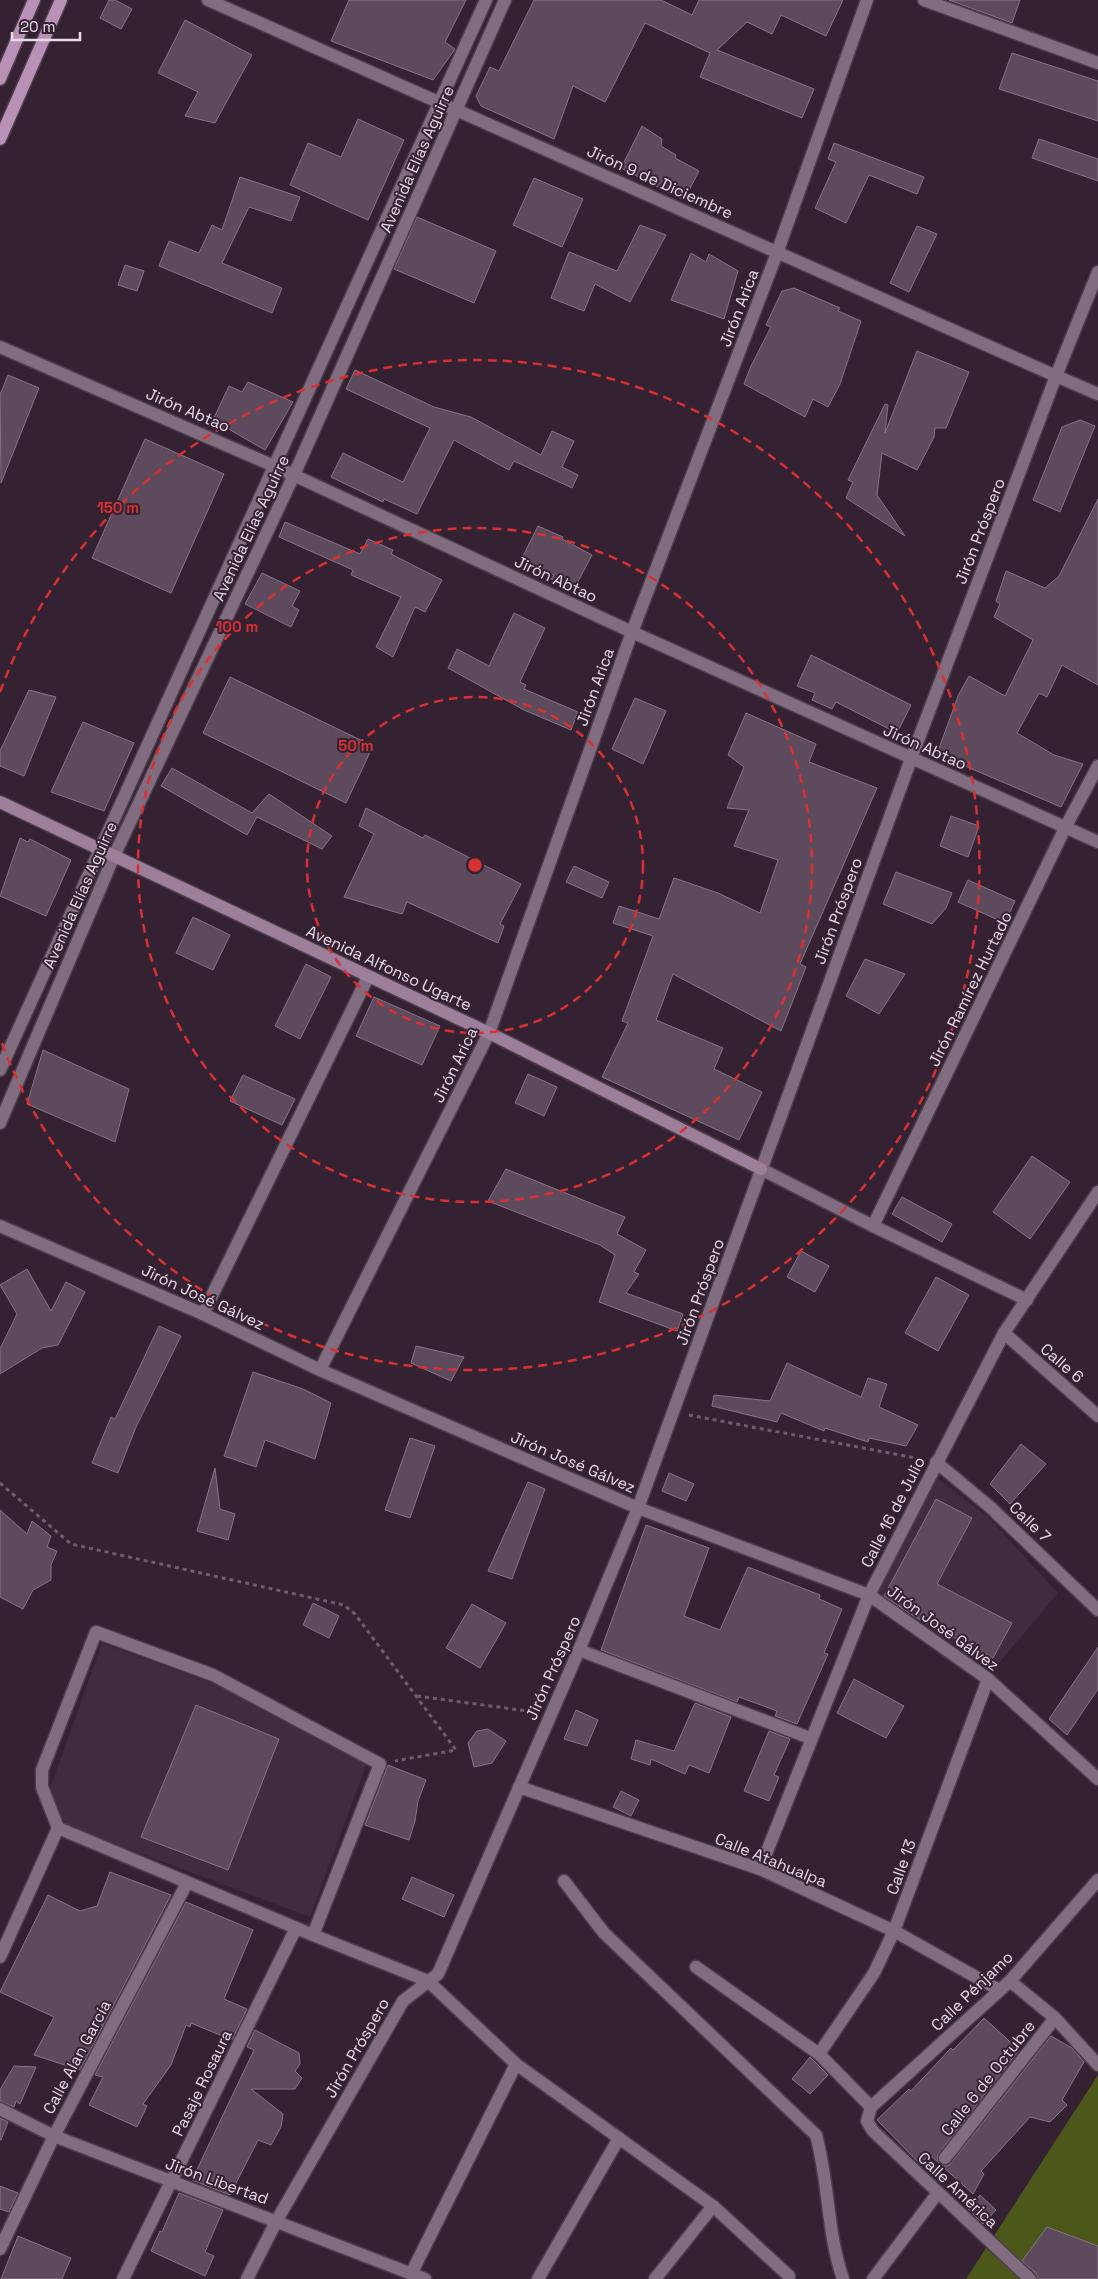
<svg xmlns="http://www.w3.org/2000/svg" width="1098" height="2279" font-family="'Space Grotesk',sans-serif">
<rect width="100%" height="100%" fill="#342233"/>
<g fill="#402b3f">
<polygon points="937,1478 987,1516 1058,1593 992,1671 878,1592"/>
<polygon points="102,1643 231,1690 367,1763 310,1917 67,1826 48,1794"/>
</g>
<polygon fill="#4c571a" points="1098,2075 1098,2279 966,2279"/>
<g fill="#5e4a5d" stroke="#887387">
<polygon points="109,0 115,0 132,9 121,29 100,18"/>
<polygon points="349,0 466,0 445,42 455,49 433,80 331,41"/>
<polygon points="534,0 661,0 692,15 699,0 843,0 826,36 781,15 772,34 747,22 717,50 814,89 802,118 700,77 710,53 645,23 605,102 573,86 554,139 481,106 476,96 490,67 499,71"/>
<polygon points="949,0 1020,0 1012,23"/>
<polygon points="185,20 252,55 215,123 185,116 198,92 158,73"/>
<polygon points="1012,53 1098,81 1098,121 999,89"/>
<polygon points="358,119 404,140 368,220 290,185 308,143 341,157"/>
<polygon points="642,126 662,139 661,146 676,155 675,158 699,171 684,200 621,168"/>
<polygon points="1039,139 1098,159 1098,181 1032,158"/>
<polygon points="834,143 924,177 917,194 869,175 846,223 815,208 836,162 828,159"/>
<polygon points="240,177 300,197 291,221 249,207 222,263 282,288 272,313 159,266 169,241 199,253 212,225 222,230"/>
<polygon points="534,178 583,199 562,247 513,225"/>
<polygon points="417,217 496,251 474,303 394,269"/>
<polygon points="640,225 666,235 630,302 595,284 584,311 551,298 569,252 617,271"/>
<polygon points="917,226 937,234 909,292 890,283"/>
<polygon points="691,253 706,262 709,254 738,271 724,319 671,300"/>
<polygon points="125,265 144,271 137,291 118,285"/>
<polygon points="794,288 840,308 838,311 861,321 840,384 828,407 813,399 805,417 744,384 751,366 771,327 766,325 782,291"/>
<polygon points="917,351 969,372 946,428 935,428 934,437 917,470 882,453 877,495 905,536 846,498 853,482 848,480 885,404 888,405 885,433"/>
<polygon points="355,370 434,407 471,417 541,455 552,431 574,441 562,467 578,475 572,488 514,461 509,470 454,440 417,514 384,499 383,502 331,477 343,453 403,482 430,428 346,389"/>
<polygon points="8,375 39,388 1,483 0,395"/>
<polygon points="248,382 293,402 265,450 213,420 229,386 242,392"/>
<polygon points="1080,420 1095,426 1060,512 1033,500 1062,427"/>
<polygon points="145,439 224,474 171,593 92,558"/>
<polygon points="1098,499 1098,685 1062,665 1047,697 1039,693 1017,733 1054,755 1083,764 1061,807 937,754 958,696 969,676 1005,696 1033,640 994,617 1000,604 996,601 1006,571 1045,588 1059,576"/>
<polygon points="285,522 360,554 368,539 393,550 391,554 442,580 425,612 415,607 393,657 376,647 401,597 351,575 353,570 279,537"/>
<polygon points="538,526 563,537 562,539 592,555 573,591 551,579 554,575 521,560"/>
<polygon points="262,573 300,591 292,606 299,610 291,627 245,604"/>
<polygon points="514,613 545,628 520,682 526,685 524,689 578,712 571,730 524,710 448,668 457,649 489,666"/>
<polygon points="811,655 911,705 897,733 836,702 832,709 812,700 815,693 797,686"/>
<polygon points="230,677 373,746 346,803 203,733"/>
<polygon points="29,690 56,697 24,776 0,766 0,751"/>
<polygon points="635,698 666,711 643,764 612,749"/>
<polygon points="746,713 816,744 809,762 877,788 800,964 806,967 781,1031 673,974 656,1020 723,1048 714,1069 762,1092 739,1140 602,1077 628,1023 622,1021 653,936 613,923 619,906 659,919 674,878 718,893 760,913 778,860 734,846 749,810 727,808 744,767 728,755"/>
<polygon points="83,722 134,743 104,811 51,792"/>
<polygon points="172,768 252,813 269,794 332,836 322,849 257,817 247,835 161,786"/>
<polygon points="366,808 423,838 425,835 521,884 500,924 504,926 498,943 407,902 402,914 344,897 374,834 359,826"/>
<polygon points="951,816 979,826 968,857 940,846"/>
<polygon points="20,838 28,842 30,839 71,860 46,916 0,896"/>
<polygon points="574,866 609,882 602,898 566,882"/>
<polygon points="896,872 952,893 946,908 932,924 883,904"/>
<polygon points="968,880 1015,901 1005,923 958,902"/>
<polygon points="193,917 230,935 213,970 176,953"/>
<polygon points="865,959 905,974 879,1014 846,996"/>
<polygon points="306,964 331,977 300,1039 275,1026"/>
<polygon points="374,997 440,1026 422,1065 356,1036"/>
<polygon points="43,1050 129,1089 115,1142 27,1104"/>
<polygon points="528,1074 557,1087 544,1116 515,1103"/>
<polygon points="243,1075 295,1099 282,1125 230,1101"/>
<polygon points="1032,1156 1070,1182 1030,1239 993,1212"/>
<polygon points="506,1169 625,1217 617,1234 646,1250 634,1272 639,1274 626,1293 683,1314 677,1331 599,1302 615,1255 600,1245 488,1201"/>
<polygon points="902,1197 952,1224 942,1242 892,1214"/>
<polygon points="801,1251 829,1266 815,1292 787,1277"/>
<polygon points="27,1269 51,1311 66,1282 85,1292 58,1345 42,1348 0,1374 0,1349 17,1314 0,1285"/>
<polygon points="936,1277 969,1295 938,1351 905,1333"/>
<polygon points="159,1326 181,1336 136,1427 118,1473 92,1463 111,1417 115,1419"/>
<polygon points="416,1346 464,1357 451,1381 411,1363"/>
<polygon points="787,1363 861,1397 868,1378 887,1384 879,1407 918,1425 906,1446 869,1438 868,1442 825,1428 824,1431 781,1413 777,1422 712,1406 714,1395 770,1401"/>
<polygon points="253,1372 303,1389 331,1403 315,1459 265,1440 256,1467 224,1456"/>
<polygon points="410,1438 435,1446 410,1518 385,1510"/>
<polygon points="1021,1444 1046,1464 1010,1504 990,1484"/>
<polygon points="215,1468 220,1509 235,1514 228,1540 197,1531"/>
<polygon points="669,1473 694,1484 686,1501 662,1491"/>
<polygon points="528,1482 545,1489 512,1579 488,1571"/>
<polygon points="936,1499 972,1518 937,1584 1012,1623 993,1658 915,1617 884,1596"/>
<polygon points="0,1510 27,1534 32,1521 51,1536 47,1547 57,1551 51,1565 51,1580 33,1590 23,1609 0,1597"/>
<polygon points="646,1525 709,1548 684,1616 720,1630 748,1567 820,1595 819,1599 842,1609 824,1653 828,1654 797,1724 775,1716 777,1711 739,1697 737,1702 601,1650"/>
<polygon points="313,1603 339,1616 329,1638 303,1625"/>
<polygon points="472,1604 506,1623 480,1668 446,1648"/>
<polygon points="1098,1647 1098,1689 1067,1735 1049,1719"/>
<polygon points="854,1679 904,1706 886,1738 837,1713"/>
<polygon points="695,1703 731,1717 709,1773 689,1765 685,1774 651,1759 650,1765 631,1759 636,1740 674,1751"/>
<polygon points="196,1705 279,1739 228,1870 141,1837"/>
<polygon points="576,1710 598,1720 587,1746 564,1739"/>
<polygon points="488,1729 506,1741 492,1763 474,1767 468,1743 477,1731"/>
<polygon points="769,1731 790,1739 774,1775 779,1777 769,1801 744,1791"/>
<polygon points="388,1765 426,1780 418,1801 415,1821 409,1840 365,1825"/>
<polygon points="621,1791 639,1800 631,1816 613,1807"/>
<polygon points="110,1872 171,1895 80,2070 34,2055 54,2017 0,1992 48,1895 80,1911 97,1906"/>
<polygon points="412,1877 454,1895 444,1917 402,1899"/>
<polygon points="186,1902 253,1930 224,1999 247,2009 232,2040 191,2023 190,2027 186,2025 171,2065 143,2104 147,2106 137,2127 89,2105 103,2077 95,2075"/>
<polygon points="984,2018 1019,2050 939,2153 937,2157 939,2163 930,2155 920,2164 877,2120 909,2089 911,2091 951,2048 953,2050"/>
<polygon points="255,2030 299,2053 300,2064 295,2071 302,2078 295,2089 251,2089 283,2114 281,2127 271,2145 258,2140 230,2195 192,2180 254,2050 247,2047"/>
<polygon points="1051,2036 1072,2048 1084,2062 1062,2100 1067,2105 1050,2122 1030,2117 981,2171 984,2174 973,2194 941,2165 948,2166 951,2163"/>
<polygon points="810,2057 828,2075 810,2094 792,2079"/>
<polygon points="14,2066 36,2067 20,2104 16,2101 14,2107 0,2101 0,2090"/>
<polygon points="0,2118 8,2122 1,2140 0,2140"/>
<polygon points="0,2186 18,2193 9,2212 0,2209"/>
<polygon points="179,2193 223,2210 205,2252 214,2256 205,2276 151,2251 160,2231 162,2232"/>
<polygon points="980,2195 996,2210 983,2224 968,2209"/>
<polygon points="1047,2227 1098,2246 1098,2279 1038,2279 1036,2273 1022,2261"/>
<polygon points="18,2236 71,2258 62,2279 1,2279"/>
</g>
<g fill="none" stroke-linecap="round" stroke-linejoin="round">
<g stroke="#4c3d4c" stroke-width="15">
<g id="service">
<polyline points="58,1828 42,1787 42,1770 96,1632 213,1675 380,1764 313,1935"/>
<polyline points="696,1967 819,2054 871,2107"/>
<polyline points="819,2054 874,1973 894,1931"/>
</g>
</g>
<g stroke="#4c3d4c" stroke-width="15">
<g id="pedestrian">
<polyline points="1056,376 1098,394"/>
<polyline points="761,1169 873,1226 1027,1300"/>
<polyline points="873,1226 1066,826 1098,766"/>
<polyline points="1004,1333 1098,1416"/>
<polyline points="519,1787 760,1869"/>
</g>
</g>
<g stroke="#4c3d4c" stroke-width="15">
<g id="minor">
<polyline points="208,0 1056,376"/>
<polyline points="924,0 1098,63"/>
<polyline points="0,347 274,466 632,632 1098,842"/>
<polyline points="0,1070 486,0"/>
<polyline points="0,1123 114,856 294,475 505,0"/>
<polyline points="0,1226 203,1314 320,1370 638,1508 869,1595 988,1679 1098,1779"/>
<polyline points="203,1314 368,977"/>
<polyline points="320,1370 489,1033 632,632 777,253 867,0"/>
<polyline points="936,1462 990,1507 1098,1610"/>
<polyline points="579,1650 810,1738"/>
<path d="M564 1881 604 1933 816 2135C829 2182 827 2233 843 2279"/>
<polyline points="894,1931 988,1679"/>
<polyline points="0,1957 58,1828 313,1935 428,1981 516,2064 713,2206 789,2276"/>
<polyline points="1010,1981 1055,2018 1098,2065"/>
<polyline points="999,1990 894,1931 760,1869 869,1595 1004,1333 1098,1192"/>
<polyline points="0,2109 54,2136 425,2279"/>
<polyline points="945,2158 1055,2018"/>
<polyline points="0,2249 54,2136 187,1883"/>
<polyline points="411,2274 516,2064"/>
<polyline points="123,2279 296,1928"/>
<polyline points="247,2279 277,2220 403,2001 438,1974 579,1650 638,1508 911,759 1056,376 1098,272"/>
<polyline points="538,2279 619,2138"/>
<polyline points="655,2279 713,2206"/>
<polyline points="873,2279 937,2194"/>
<polyline points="1030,2279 873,2131 867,2121 871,2107 1010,1981 1098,1880"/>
</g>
</g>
<g stroke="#4c3d4c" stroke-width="15">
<polyline id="secondary" points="0,802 489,1033 761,1169"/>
</g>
<g stroke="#4c3d4c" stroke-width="15">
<g id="primary">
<polyline points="0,79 34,0"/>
<polyline points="0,139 61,0"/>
</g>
</g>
<g stroke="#6e5e6d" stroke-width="3" stroke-dasharray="4 4" stroke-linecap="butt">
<polyline points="689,1415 921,1459"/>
<polyline points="0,1483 71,1544 344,1605 355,1614 456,1750 395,1761"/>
<polyline points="417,1696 535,1712"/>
</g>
<use href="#service" stroke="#826d80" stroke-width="12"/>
<use href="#pedestrian" stroke="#826d80" stroke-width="12"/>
<use href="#minor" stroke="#826d80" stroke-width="12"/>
<use href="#secondary" stroke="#9d7e9b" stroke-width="12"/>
<use href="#primary" stroke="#b990b6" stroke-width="12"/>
</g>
<g fill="none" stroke="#d73132" stroke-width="2.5" stroke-dasharray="9 6">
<circle cx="475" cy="865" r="168"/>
<circle cx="475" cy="865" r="337"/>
<path d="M0 692A505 505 0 1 1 0 1038"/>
</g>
<g text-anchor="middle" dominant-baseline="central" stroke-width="4" stroke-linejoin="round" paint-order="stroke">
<g font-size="16" fill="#e7dbe6" stroke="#342233">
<text transform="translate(417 159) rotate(-66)">Avenida Elías Aguirre</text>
<text transform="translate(660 182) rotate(24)">Jirón 9 de Diciembre</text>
<text transform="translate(739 308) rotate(-69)">Jirón Arica</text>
<text transform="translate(188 410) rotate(23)">Jirón Abtao</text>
<text transform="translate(251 528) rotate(-65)">Avenida Elías Aguirre</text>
<text transform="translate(980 531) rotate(-69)">Jirón Próspero</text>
<text transform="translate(556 579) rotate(25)">Jirón Abtao</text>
<text transform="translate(595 687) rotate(-70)">Jirón Arica</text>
<text transform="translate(925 747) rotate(24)">Jirón Abtao</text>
<text transform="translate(80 895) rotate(-66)">Avenida Elías Aguirre</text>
<text transform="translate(838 911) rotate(-70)">Jirón Próspero</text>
<text transform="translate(389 968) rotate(25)">Avenida Alfonso Ugarte</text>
<text transform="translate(970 989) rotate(-64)">Jirón Ramírez Hurtado</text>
<text transform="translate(455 1065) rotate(-64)">Jirón Arica</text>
<text transform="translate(700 1292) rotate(-70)">Jirón Próspero</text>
<text transform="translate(203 1297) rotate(25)">Jirón José Gálvez</text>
<text transform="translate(1062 1363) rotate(41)">Calle 6</text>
<text transform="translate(573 1462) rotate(23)">Jirón José Gálvez</text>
<text transform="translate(893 1512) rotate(-63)">Calle 16 de Julio</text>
<text transform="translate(1030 1522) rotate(44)">Calle 7</text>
<text transform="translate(943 1628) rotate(36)">Jirón José Gálvez</text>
<text transform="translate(553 1668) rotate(-66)">Jirón Próspero</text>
<text transform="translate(771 1860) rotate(22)">Calle Atahualpa</text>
<text transform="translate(901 1867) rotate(-70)">Calle 13</text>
<text transform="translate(972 1991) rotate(-44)">Calle Pénjamo</text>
<text transform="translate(357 2048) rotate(-60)">Jirón Próspero</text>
<text transform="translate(77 2057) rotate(-62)">Calle Alan García</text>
<text transform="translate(988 2078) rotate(-52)">Calle 6 de Octubre</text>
<text transform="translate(202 2083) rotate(-64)">Pasaje Rosaura</text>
<text transform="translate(217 2181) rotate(20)">Jirón Libertad</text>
<text transform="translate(958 2190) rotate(43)">Calle América</text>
</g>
</g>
<circle cx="475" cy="865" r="8" fill="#d73132" stroke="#342233" stroke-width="2.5"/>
<g font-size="15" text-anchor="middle" font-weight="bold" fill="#d73132" stroke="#342233" stroke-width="4" stroke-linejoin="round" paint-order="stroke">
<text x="118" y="513">150 m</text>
<text x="237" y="632">100 m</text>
<text x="356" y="751">50 m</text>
</g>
<path d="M12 32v8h68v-8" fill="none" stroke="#e7dbe6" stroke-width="2.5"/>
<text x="20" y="32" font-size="15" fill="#e7dbe6" stroke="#342233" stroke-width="4" paint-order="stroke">20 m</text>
</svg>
